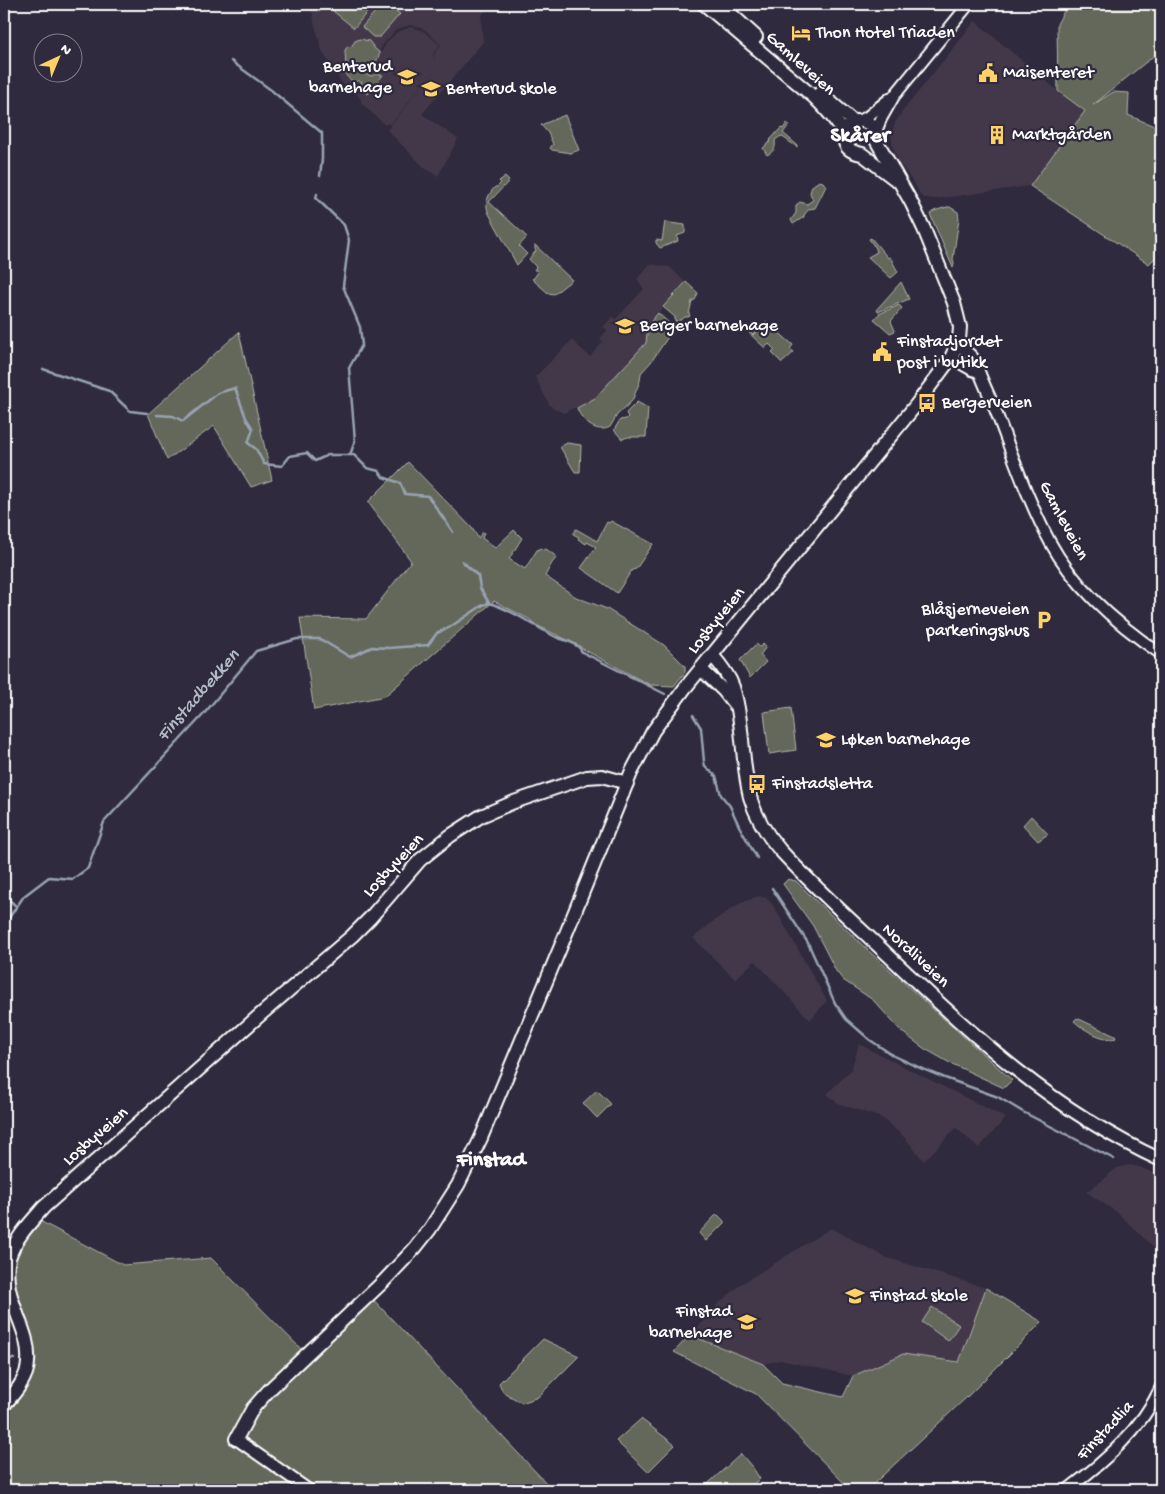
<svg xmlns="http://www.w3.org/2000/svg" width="1165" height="1494" font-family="'Gochi Hand',sans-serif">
<rect width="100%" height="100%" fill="#2f2a3d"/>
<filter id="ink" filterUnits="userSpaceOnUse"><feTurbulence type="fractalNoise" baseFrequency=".02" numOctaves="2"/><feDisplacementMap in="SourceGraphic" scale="10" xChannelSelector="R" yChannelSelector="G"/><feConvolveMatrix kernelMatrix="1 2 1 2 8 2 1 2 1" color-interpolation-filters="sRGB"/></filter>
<g filter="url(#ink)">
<g fill="#423848">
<polygon points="311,4 491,4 481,16 483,42 422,114 458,139 438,176 426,169 387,130 438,66 390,125 388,123 385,125 363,105 361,103 361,99 352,89 357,80 367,73 376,62 387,42 397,32 411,27 423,31 440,45 433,54 435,60 434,54 441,45 424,29 410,25 396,30 385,42 378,53 356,78 349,92 339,79 322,51 314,22"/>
<polygon points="975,21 1058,91 1085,111 1030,186 936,199 925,198 921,196 915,185 898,161 893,147 891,135 895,123 902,112"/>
<polygon points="650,264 670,267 685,282 648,325 646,343 595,398 577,408 573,408 564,413 554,409 549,404 535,377 572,340 590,357 603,341 600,339 607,330 603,327 613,316 616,319 644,289 637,279"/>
<polygon points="758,896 766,898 773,905 827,1001 810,1020 755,961 735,979 693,938 715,920 739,904"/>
<polygon points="859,1044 980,1105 1006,1118 979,1148 956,1128 924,1161 905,1138 882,1118 837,1103 827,1094 851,1070"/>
<polygon points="1130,1165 1140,1167 1161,1177 1161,1255 1118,1213 1086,1192 1107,1177 1109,1174 1117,1168"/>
<polygon points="831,1228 885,1257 986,1288 959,1362 903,1354 853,1376 780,1360 763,1364 690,1335 707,1318 718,1304 741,1284"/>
</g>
<g fill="#64685a" stroke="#b2b4ac">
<polygon points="339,4 374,4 354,28 333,11"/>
<polygon points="382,4 387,4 400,14 380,37 373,37 362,27"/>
<polygon points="1068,4 1161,4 1161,50 1093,105 1113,92 1129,93 1128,115 1161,129 1161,252 1149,264 1030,186 1085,111 1058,91 1057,24"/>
<path d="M360 39 369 41 375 49 380 53 376 62 365 74 372 76 375 74 383 75 368 94 358 88 362 83 358 80 356 82C350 80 347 78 345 73L351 71 356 63 353 60 352 64 348 67 346 66 345 50 348 46 351 47 355 41Z"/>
<polygon points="565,115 579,150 571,153 552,150 550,148 553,144 548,133 541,125"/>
<path d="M787 123 789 125 783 133 797 145V147L781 136 775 140C776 149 774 151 767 155L763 148 771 141 770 140 781 128 783 129Z"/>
<path d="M505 177 509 181 489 202 527 237 519 246 527 254 517 265 488 212C485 201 488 195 495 187H497L501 183 499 181Z"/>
<polygon points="819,181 823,182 826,186 815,208 809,209 804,215 804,217 793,224 791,220 796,213 796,205 800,202 807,204 813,200 810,193 812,186"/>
<polygon points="947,207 950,207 958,212 959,219 953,259 954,263 953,268 930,214 934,211"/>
<polygon points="665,221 670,223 685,225 685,233 677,236 678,241 660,248 656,243 656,240 662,241"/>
<polygon points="871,238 888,258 890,257 898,272 891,278 868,257 877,252 875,246 874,246 869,239"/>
<polygon points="535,245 572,280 554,294 548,293 532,279 534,278 538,272 536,270 534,270 536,267 529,259 536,251 535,249"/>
<polygon points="686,282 698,293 695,300 692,301 689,314 690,316 688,317 685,317 678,322 675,321 675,317 663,307"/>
<polygon points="901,282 909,299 878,312 877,309"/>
<polygon points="899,305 902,308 891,321 895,331 890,333 874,319 879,314"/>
<path d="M658 313 672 326 670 334 651 362 641 373 640 381 632 401 617 415 610 427C596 434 582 422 577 408L595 398 646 343 648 325Z"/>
<polygon points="766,321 793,345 790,349 794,352 782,363 772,353 775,350 769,344 765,348 749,333 750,332 753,335"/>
<polygon points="239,332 272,480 251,487 214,426 167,460 148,414"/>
<polygon points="637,402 648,408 646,437 628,437 622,439 614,430 620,420 626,419 628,417 626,413"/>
<polygon points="567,443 581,445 580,472 575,472 560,447"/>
<polygon points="408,462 472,528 478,538 483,532 484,533 482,538 495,548 514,530 522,538 509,559 525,569 537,550 541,548 543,550 546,549 557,557 552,563 545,576 576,597 607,609 664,645 685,666 685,672 674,686 650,685 581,648 580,646 536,625 529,619 494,601 385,696 314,710 300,618 366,619 411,561 368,502"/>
<polygon points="611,521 653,544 636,569 632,570 617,593 581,568 596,547 587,542 586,544 578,539 579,537 573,534 576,529 597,541 607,522 609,523"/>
<polygon points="756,644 760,647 763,644 766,647 760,655 766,662 750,678 740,660"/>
<polygon points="791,708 796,750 769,754 764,712"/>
<polygon points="1031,816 1048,834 1038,841 1023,825"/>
<polygon points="788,879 796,881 813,898 871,953 964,1037 1012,1080 1004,1088 950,1063 925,1049 902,1032 873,1000 843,980 836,971 813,926 783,884"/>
<path d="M1077 1018 1115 1036 1116 1038C1105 1042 1082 1029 1074 1021Z"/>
<polygon points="597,1090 611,1104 597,1118 583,1103"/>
<polygon points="716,1215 718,1215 724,1221 724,1223 706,1241 699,1233"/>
<polygon points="34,1218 123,1265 211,1258 307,1355 370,1296 550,1487 562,1490 4,1490 4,1407 33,1368 4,1287 10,1255"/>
<polygon points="986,1288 1042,1322 967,1397 867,1490 851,1490 756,1394 674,1352 690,1335 763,1364 782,1383 843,1397 853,1376 903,1354 959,1362"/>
<polygon points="932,1307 959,1325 948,1341 922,1322"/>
<polygon points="543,1339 579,1356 538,1397 522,1403 503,1392 499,1383"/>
<polygon points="641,1419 675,1445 648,1472 616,1441"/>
<polygon points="741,1454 753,1468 760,1479 745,1490 701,1490"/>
</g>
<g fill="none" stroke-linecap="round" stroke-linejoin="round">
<g stroke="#99a3b3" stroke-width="2.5">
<polyline points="231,61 271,90 322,133 322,159 320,176"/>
<polyline points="317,194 316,198 344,225 349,240 343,286 360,327 362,345 349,368 355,441 350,455"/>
<polyline points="43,369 109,391 130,411 147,413"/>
<polyline points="157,415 173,416 183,421 218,393 235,388 246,418 253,429 248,443 256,449 264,464 282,466 290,456 307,453 315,461 328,455 354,455 367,468 379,471 383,477 400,483 405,494 428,496 453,532"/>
<polyline points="462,561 478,576 480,588 489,603"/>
<polyline points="693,715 701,728 704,762 705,766 716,776 721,795 730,806 739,826 757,858"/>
<polyline points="772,888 808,943 835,1003 846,1019 870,1040 894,1056 918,1067 945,1078 998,1097 1023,1112 1114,1159"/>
<polyline points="4,895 17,907"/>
<path d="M4 925 24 896 49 877 73 879 88 868 104 822 203 715 256 651 297 639H320L350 657 372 647 389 648 428 645 437 633 450 627 483 605C489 603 492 603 498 606 518 614 536 627 556 637 563 640 571 641 577 646 579 647 581 650 582 652L665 694"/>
<polyline points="4,1358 14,1359"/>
</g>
<g stroke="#fff" stroke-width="14">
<g id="minor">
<polyline points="859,121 867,117 889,99"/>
<polyline points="876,132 881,119 894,96 969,4"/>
<path d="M957 345C964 349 970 353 975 360 978 364 978 369 980 374 985 387 991 399 996 412 1013 456 1028 501 1050 542 1075 588 1118 625 1161 654"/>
<polyline points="951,358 972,370 979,372"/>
<polyline points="236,1439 309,1490"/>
<path d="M1067 1490C1104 1462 1141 1430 1161 1387"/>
</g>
</g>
<g stroke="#fff" stroke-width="16">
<g id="major">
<path d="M704 4 815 98C825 108 837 120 843 133 845 138 843 143 848 148 852 152 856 153 862 154L896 180"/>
<polyline points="720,4 756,37"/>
<polyline points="820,93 854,122"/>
<path d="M712 655C720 664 729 675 733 687 744 723 741 761 750 797 756 817 766 834 780 850 814 887 852 921 889 956 973 1036 1054 1111 1161 1160"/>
<polyline points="701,669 724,691 735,705"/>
<path d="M4 1405C14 1394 28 1378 28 1362 31 1326 0 1299 9 1258 15 1238 31 1222 44 1207L260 1015 352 936 370 918 420 860 450 836 481 816 514 802 587 777 602 776 627 783"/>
<path d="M236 1439 253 1408 270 1389 384 1281 415 1248 430 1229 458 1185 481 1138 563 941 631 773 653 731 685 688 916 405 951 358 959 340 960 327 954 303 924 229 911 202 876 140C877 118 850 113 844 135"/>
</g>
</g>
<use href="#minor" stroke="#2f2a3d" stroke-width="10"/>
<use href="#major" stroke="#2f2a3d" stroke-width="12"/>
</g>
</g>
<defs>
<g id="hotel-bare" transform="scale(1.5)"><path d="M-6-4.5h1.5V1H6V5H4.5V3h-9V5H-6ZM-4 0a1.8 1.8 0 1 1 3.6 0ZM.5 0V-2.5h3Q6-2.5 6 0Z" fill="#ffd166" stroke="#2f2a3d" stroke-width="2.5" paint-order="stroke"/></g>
<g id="civic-bare" transform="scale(1.5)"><path d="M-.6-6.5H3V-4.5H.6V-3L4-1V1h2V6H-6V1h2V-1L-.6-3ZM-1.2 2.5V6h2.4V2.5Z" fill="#ffd166" stroke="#2f2a3d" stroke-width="2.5" paint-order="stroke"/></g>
<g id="school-bare" transform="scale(1.5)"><path d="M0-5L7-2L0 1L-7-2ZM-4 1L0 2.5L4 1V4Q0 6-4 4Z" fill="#ffd166" stroke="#2f2a3d" stroke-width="2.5" paint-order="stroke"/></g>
<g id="building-bare" transform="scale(1.5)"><path d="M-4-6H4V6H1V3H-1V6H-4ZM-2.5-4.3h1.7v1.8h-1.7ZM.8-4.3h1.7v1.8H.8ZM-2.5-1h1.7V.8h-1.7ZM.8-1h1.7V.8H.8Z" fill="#ffd166" stroke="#2f2a3d" stroke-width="2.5" paint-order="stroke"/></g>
<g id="bus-bare" transform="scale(1.5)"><path d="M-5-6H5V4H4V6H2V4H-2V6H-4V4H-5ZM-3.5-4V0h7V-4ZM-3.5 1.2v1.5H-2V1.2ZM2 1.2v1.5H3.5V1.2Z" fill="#ffd166" stroke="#2f2a3d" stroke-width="2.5" paint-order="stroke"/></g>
<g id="parking-bare" transform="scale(1.5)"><path d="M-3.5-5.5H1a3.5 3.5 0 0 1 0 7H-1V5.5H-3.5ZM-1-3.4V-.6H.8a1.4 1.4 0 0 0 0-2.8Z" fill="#ffd166" stroke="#2f2a3d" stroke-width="2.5" paint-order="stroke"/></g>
</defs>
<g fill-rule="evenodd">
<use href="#hotel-bare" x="801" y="33"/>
<use href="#civic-bare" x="988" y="73"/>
<use href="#school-bare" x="407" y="77"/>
<use href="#school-bare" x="431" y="89"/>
<use href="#building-bare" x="997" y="135"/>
<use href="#school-bare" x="625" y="326"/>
<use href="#civic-bare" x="882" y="352"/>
<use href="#bus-bare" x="927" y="403"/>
<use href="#parking-bare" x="1044" y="620"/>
<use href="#school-bare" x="826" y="740"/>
<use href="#bus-bare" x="757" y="784"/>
<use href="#school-bare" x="855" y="1296"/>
<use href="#school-bare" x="747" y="1322"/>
</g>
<g text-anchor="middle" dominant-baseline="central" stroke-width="4.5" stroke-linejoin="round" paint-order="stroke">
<g font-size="18" fill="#fff" stroke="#2f2a3d" text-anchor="start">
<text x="816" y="33">Thon Hotel Triaden</text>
<text x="392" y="67" text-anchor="end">Benterud<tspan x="392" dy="21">barnehage</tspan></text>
<text x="1003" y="73">Maisenteret</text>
<text x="446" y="89">Benterud skole</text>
<text x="1012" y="135">Marktgården</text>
<text x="640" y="326">Berger barnehage</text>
<text x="897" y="342">Finstadjordet<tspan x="897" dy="21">post i butikk</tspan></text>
<text x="942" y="403">Bergerveien</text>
<text x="1029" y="610" text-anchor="end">Blåsjerneveien<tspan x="1029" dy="21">parkeringshus</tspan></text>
<text x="841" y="740">Løken barnehage</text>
<text x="772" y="784">Finstadsletta</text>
<text x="870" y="1296">Finstad skole</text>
<text x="732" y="1312" text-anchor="end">Finstad<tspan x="732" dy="21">barnehage</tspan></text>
</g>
<g font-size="18" fill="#fff" stroke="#2f2a3d">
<text transform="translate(800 64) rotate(42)">Gamleveien</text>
<text transform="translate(1063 521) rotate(62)">Gamleveien</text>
<text transform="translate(717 621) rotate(-51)">Losbyveien</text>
<text transform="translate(394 866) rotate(-47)">Losbyveien</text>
<text transform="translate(915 956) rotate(43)">Nordliveien</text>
<text transform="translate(96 1137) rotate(-41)">Losbyveien</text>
<text transform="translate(1106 1431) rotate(-47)">Finstadlia</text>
</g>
<g font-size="19" font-style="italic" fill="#b2bac6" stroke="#2f2a3d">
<text transform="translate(199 696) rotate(-49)">Finstadbekken</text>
</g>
<g font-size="22" font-weight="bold" fill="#fff" stroke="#2f2a3d">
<text x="860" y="137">Skårer</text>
<text x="491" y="1161">Finstad</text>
</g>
</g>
<rect width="1165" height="1494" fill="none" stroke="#2f2a3d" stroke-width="20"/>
<rect x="10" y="10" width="1145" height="1474" fill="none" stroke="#fff" stroke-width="2" filter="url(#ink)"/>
<g transform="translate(58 58) rotate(44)"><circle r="24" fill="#2f2a3d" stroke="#827f8b"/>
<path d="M0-4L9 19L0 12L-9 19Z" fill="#ffd166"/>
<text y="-8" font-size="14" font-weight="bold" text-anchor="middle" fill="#ffffff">N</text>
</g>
</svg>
